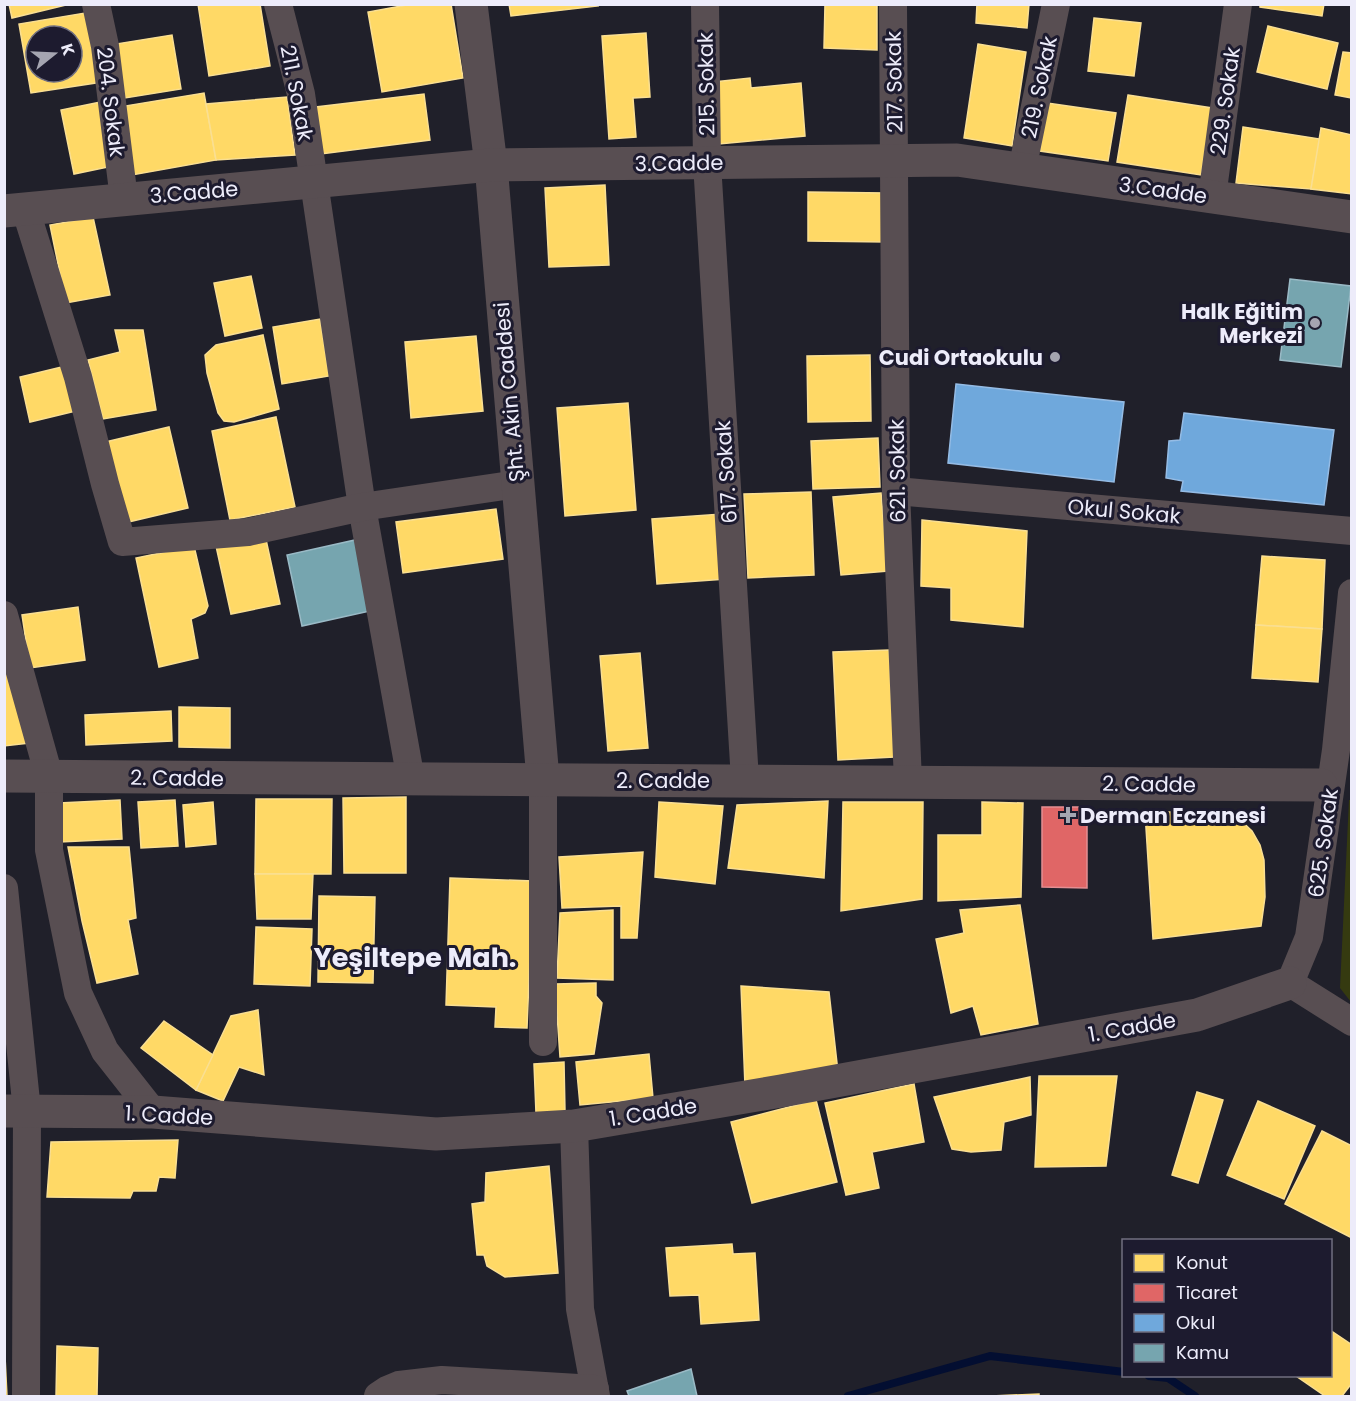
<svg xmlns="http://www.w3.org/2000/svg" width="1356" height="1401" font-family="Poppins,sans-serif">
<rect width="100%" height="100%" fill="#20202a"/>
<polygon fill="#353a10" points="1349,800 1352,800 1351,1002 1340,988"/>
<g fill="#ffd966" stroke="#fadf92" stroke-width="1.5" fill-rule="evenodd">
<polygon points="9,4 70,4 12,18"/>
<polygon points="198,4 260,4 270,66 209,76"/>
<polygon points="412,4 451,4 463,78 382,92 368,12"/>
<polygon points="509,4 597,4 598,6 511,16"/>
<polygon points="825,4 877,4 877,50 824,48"/>
<polygon points="977,4 1029,4 1027,28 976,23"/>
<polygon points="1260,4 1324,4 1322,16 1260,7"/>
<path d="M91 12 102 82 31 93 19 24ZM36 36H72V72H36Z"/>
<polygon points="1094,18 1141,23 1134,76 1088,71"/>
<polygon points="1268,26 1338,43 1327,89 1257,72"/>
<polygon points="646,33 650,97 633,98 636,137 609,139 602,36"/>
<polygon points="172,35 181,89 125,98 116,44"/>
<polygon points="978,44 1026,52 1012,146 964,138"/>
<polygon points="1343,52 1352,53 1352,98 1335,95"/>
<polygon points="750,78 751,88 801,83 805,136 719,144 714,82"/>
<polygon points="204,93 216,160 132,175 119,107"/>
<polygon points="424,94 430,140 321,154 316,107"/>
<polygon points="1128,95 1212,108 1201,175 1117,162"/>
<polygon points="287,97 295,155 216,160 206,104"/>
<polygon points="101,102 113,166 74,174 61,110"/>
<polygon points="1047,103 1116,113 1108,161 1040,151"/>
<polygon points="1243,127 1320,139 1311,189 1236,183"/>
<polygon points="1321,128 1352,135 1352,194 1311,189"/>
<polygon points="605,185 609,265 549,267 545,188"/>
<polygon points="808,192 886,193 886,242 808,241"/>
<polygon points="93,217 110,295 66,303 50,225"/>
<polygon points="251,276 262,328 225,336 214,283"/>
<polygon points="320,319 329,376 282,384 273,327"/>
<polygon points="115,330 143,330 156,410 103,419 88,360 120,352"/>
<polygon points="263,335 279,409 234,422 224,421 218,413 207,373 205,355 216,345"/>
<polygon points="476,336 483,411 411,418 405,342"/>
<polygon points="870,355 871,421 808,422 807,356"/>
<polygon points="66,366 76,411 30,422 20,377"/>
<polygon points="628,403 636,510 565,516 557,408"/>
<polygon points="276,417 295,507 230,520 212,431"/>
<polygon points="169,427 188,508 124,523 105,442"/>
<polygon points="878,438 880,487 813,489 811,441"/>
<polygon points="811,492 814,575 748,578 744,494"/>
<polygon points="881,493 888,571 841,575 833,497"/>
<polygon points="496,509 503,559 403,573 396,522"/>
<polygon points="722,514 726,579 657,584 652,519"/>
<polygon points="922,520 1027,531 1023,627 951,620 951,588 921,586"/>
<polygon points="265,535 280,604 231,614 216,546"/>
<polygon points="194,546 208,606 205,613 191,619 198,658 159,667 136,558"/>
<polygon points="1262,556 1325,560 1322,629 1256,625"/>
<polygon points="78,607 85,660 30,668 22,615"/>
<polygon points="1256,625 1322,629 1318,682 1252,678"/>
<polygon points="889,650 894,757 838,760 833,652"/>
<polygon points="640,653 648,748 608,751 600,656"/>
<polygon points="4,659 29,743 4,746"/>
<polygon points="179,707 230,708 230,748 179,747"/>
<polygon points="171,711 172,741 86,745 85,715"/>
<polygon points="406,797 406,873 344,873 343,798"/>
<polygon points="256,799 332,799 331,874 255,874"/>
<polygon points="120,800 122,839 60,842 59,803"/>
<polygon points="175,800 178,846 141,848 138,802"/>
<polygon points="828,801 824,878 728,868 737,805"/>
<polygon points="213,802 216,844 186,847 183,805"/>
<polygon points="659,802 723,806 715,884 655,877"/>
<polygon points="843,802 923,802 922,899 841,911"/>
<polygon points="982,802 1023,803 1021,897 938,901 938,835 982,835"/>
<polygon points="1145,812 1218,812 1237,817 1252,831 1260,845 1264,860 1265,897 1261,926 1153,939"/>
<polygon points="68,847 129,847 136,918 128,920 138,974 97,983 82,921"/>
<polygon points="643,852 637,938 621,938 621,906 562,908 559,857"/>
<polygon points="255,874 313,874 311,919 257,919"/>
<polygon points="450,878 533,881 527,1028 495,1027 496,1007 446,1005"/>
<polygon points="319,896 375,897 373,983 318,982"/>
<polygon points="1020,905 1038,1024 981,1035 973,1006 951,1013 936,939 964,933 960,910"/>
<polygon points="613,910 613,980 557,978 560,913"/>
<polygon points="256,927 312,929 310,986 254,984"/>
<polygon points="596,983 596,996 602,1003 594,1054 560,1057 555,984"/>
<polygon points="741,986 829,992 838,1072 745,1086"/>
<polygon points="258,1010 264,1075 239,1067 223,1101 196,1090 231,1016"/>
<polygon points="164,1021 213,1055 196,1090 141,1048"/>
<polygon points="649,1054 653,1098 580,1105 576,1062"/>
<polygon points="564,1062 565,1112 536,1113 534,1064"/>
<polygon points="1039,1076 1117,1076 1106,1166 1035,1167"/>
<polygon points="1030,1077 1031,1115 1004,1122 1001,1150 971,1152 952,1149 934,1097"/>
<polygon points="914,1084 924,1142 872,1152 879,1188 846,1195 825,1103"/>
<polygon points="1197,1092 1223,1100 1198,1183 1172,1175"/>
<polygon points="816,1100 837,1182 752,1203 731,1122"/>
<polygon points="1258,1101 1315,1126 1284,1199 1227,1175"/>
<polygon points="1322,1131 1352,1146 1352,1238 1285,1204"/>
<polygon points="178,1140 175,1178 159,1177 156,1191 133,1191 130,1198 47,1197 51,1142"/>
<polygon points="549,1166 558,1273 505,1277 487,1266 484,1255 477,1255 472,1204 485,1202 486,1173"/>
<polygon points="732,1244 733,1254 755,1253 759,1320 701,1324 699,1295 670,1296 666,1248"/>
<polygon points="1330,1330 1352,1345 1352,1383 1342,1396 1325,1396 1296,1376 1330,1376"/>
<polygon points="57,1346 98,1348 97,1396 56,1396"/>
<polygon points="5,1356 7,1396 4,1396"/>
<polygon points="1039,1394 1039,1396 991,1396"/>
</g>
<polygon fill="#e06666" stroke="#e48e92" stroke-width="1.5" points="1042,807 1087,807 1087,888 1042,887"/>
<g fill="#6fa8dc" stroke="#95bce5" stroke-width="1.5">
<polygon points="956,384 1124,402 1114,482 948,463"/>
<polygon points="1184,413 1334,430 1324,505 1181,491 1183,481 1166,478 1169,441 1180,440"/>
</g>
<g fill="#76a5af" stroke="#9abac6" stroke-width="1.5">
<polygon points="1290,279 1351,286 1341,367 1280,360"/>
<polygon points="355,540 370,611 302,626 287,555"/>
<polygon points="691,1369 697,1396 629,1396 627,1391"/>
</g>
<g fill="none" stroke-linecap="round" stroke-linejoin="round">
<g stroke="#030e31" stroke-width="8">
<polyline points="1149,1376 1168,1378 1195,1396"/>
<polyline points="848,1396 990,1356 1124,1372"/>
</g>
<g stroke="#584e52" stroke-width="28">
<polyline points="96,4 105,46 124,199"/>
<polyline points="278,4 301,94 362,507 411,780"/>
<polyline points="705,4 707,163 745,780"/>
<polyline points="893,4 896,491 908,782"/>
<polyline points="1022,170 1056,4"/>
<polyline points="1212,197 1238,4"/>
<polyline points="25,208 78,377 105,484 122,542 248,532 362,507 517,484"/>
<polyline points="896,491 1352,531"/>
<polyline points="1352,593 1336,750 1309,937 1290,983 1352,1022"/>
<polyline points="4,615 49,776 49,850 78,993 105,1051 153,1112"/>
<polyline points="4,888 27,1111 26,1396"/>
<polyline points="543,1042 543,779"/>
<polyline points="574,1126 580,1309 596,1396"/>
<polyline points="378,1396 387,1390 399,1385 442,1380 595,1389"/>
</g>
<g stroke="#584e52" stroke-width="33">
<polyline points="471,4 491,165 543,779"/>
<polyline points="4,211 491,165 957,160 1352,217"/>
<polyline points="4,776 1321,785"/>
<polyline points="4,1111 153,1112 436,1134 574,1126 781,1091 1197,1015 1290,983"/>
</g>
</g>
<g fill="#a5a5b1" stroke="#1d1b2f" stroke-width="2">
<circle cx="1315" cy="323" r="6"/>
<circle cx="1055" cy="357" r="6"/>
<path d="M1065 806h6v6h6v6h-6v6h-6v-6h-6v-6h6z"/>
</g>
<g text-anchor="middle" dominant-baseline="central" stroke-width="6" stroke-linejoin="round" paint-order="stroke">
<g font-size="21" fill="#edecfa" stroke="#1d1b2f">
<text transform="translate(894 82) rotate(-91)">217. Sokak</text>
<text transform="translate(706 84) rotate(-91)">215. Sokak</text>
<text transform="translate(1039 87) rotate(-78)">219. Sokak</text>
<text transform="translate(297 93) rotate(79)">211. Sokak</text>
<text transform="translate(1225 101) rotate(-82)">229. Sokak</text>
<text transform="translate(111 102) rotate(83)">204. Sokak</text>
<text transform="translate(679 163) rotate(-1)">3.Cadde</text>
<text transform="translate(1163 190) rotate(8)">3.Cadde</text>
<text transform="translate(194 192) rotate(-5)">3.Cadde</text>
<text transform="translate(509 392) rotate(-95)">Şht. Akin Caddesi</text>
<text transform="translate(897 471) rotate(-91)">621. Sokak</text>
<text transform="translate(726 472) rotate(-94)">617. Sokak</text>
<text transform="translate(1124 511) rotate(5)">Okul Sokak</text>
<text transform="translate(177 778) rotate(1)">2. Cadde</text>
<text x="663" y="780">2. Cadde</text>
<text transform="translate(1149 784) rotate(1)">2. Cadde</text>
<text transform="translate(1323 843) rotate(-82)">625. Sokak</text>
<text transform="translate(1132 1027) rotate(-10)">1. Cadde</text>
<text transform="translate(653 1112) rotate(-9)">1. Cadde</text>
<text transform="translate(169 1115) rotate(3)">1. Cadde</text>
</g>
<g font-size="21" font-weight="bold" fill="#edecfa" stroke="#1d1b2f" text-anchor="end">
<text x="1303" y="311">Halk Eğitim<tspan x="1303" dy="24">Merkezi</tspan></text>
<text x="1043" y="357">Cudi Ortaokulu</text>
<text x="1080" y="815" text-anchor="start">Derman Eczanesi</text>
</g>
<g font-size="27" font-weight="bold" fill="#edecfa" stroke="#1d1b2f">
<text x="415" y="957">Yeşiltepe Mah.</text>
</g>
</g>
<rect width="1356" height="1401" fill="none" stroke="#edecfa" stroke-width="12"/>
<rect x="1122" y="1239" width="210" height="138" fill="#1d1b2f" stroke="#706f80" stroke-width="1.5"/>
<rect x="1134" y="1254" width="30" height="18" fill="#ffd966" stroke="#706f80" stroke-width="1.5"/>
<text x="1176" y="1269" font-size="18" fill="#edecfa">Konut</text>
<rect x="1134" y="1284" width="30" height="18" fill="#e06666" stroke="#706f80" stroke-width="1.5"/>
<text x="1176" y="1299" font-size="18" fill="#edecfa">Ticaret</text>
<rect x="1134" y="1314" width="30" height="18" fill="#6fa8dc" stroke="#706f80" stroke-width="1.5"/>
<text x="1176" y="1329" font-size="18" fill="#edecfa">Okul</text>
<rect x="1134" y="1344" width="30" height="18" fill="#76a5af" stroke="#706f80" stroke-width="1.5"/>
<text x="1176" y="1359" font-size="18" fill="#edecfa">Kamu</text>
<g transform="translate(54 54) rotate(72)"><circle r="28" fill="#1d1b2f" stroke="#706f80" stroke-width="1.5"/>
<path d="M0-4.5L10 22L0 15L-10 22Z" fill="#a5a5b1"/>
<text y="-9" font-size="16" font-weight="bold" text-anchor="middle" fill="#edecfa">K</text>
</g>
</svg>
